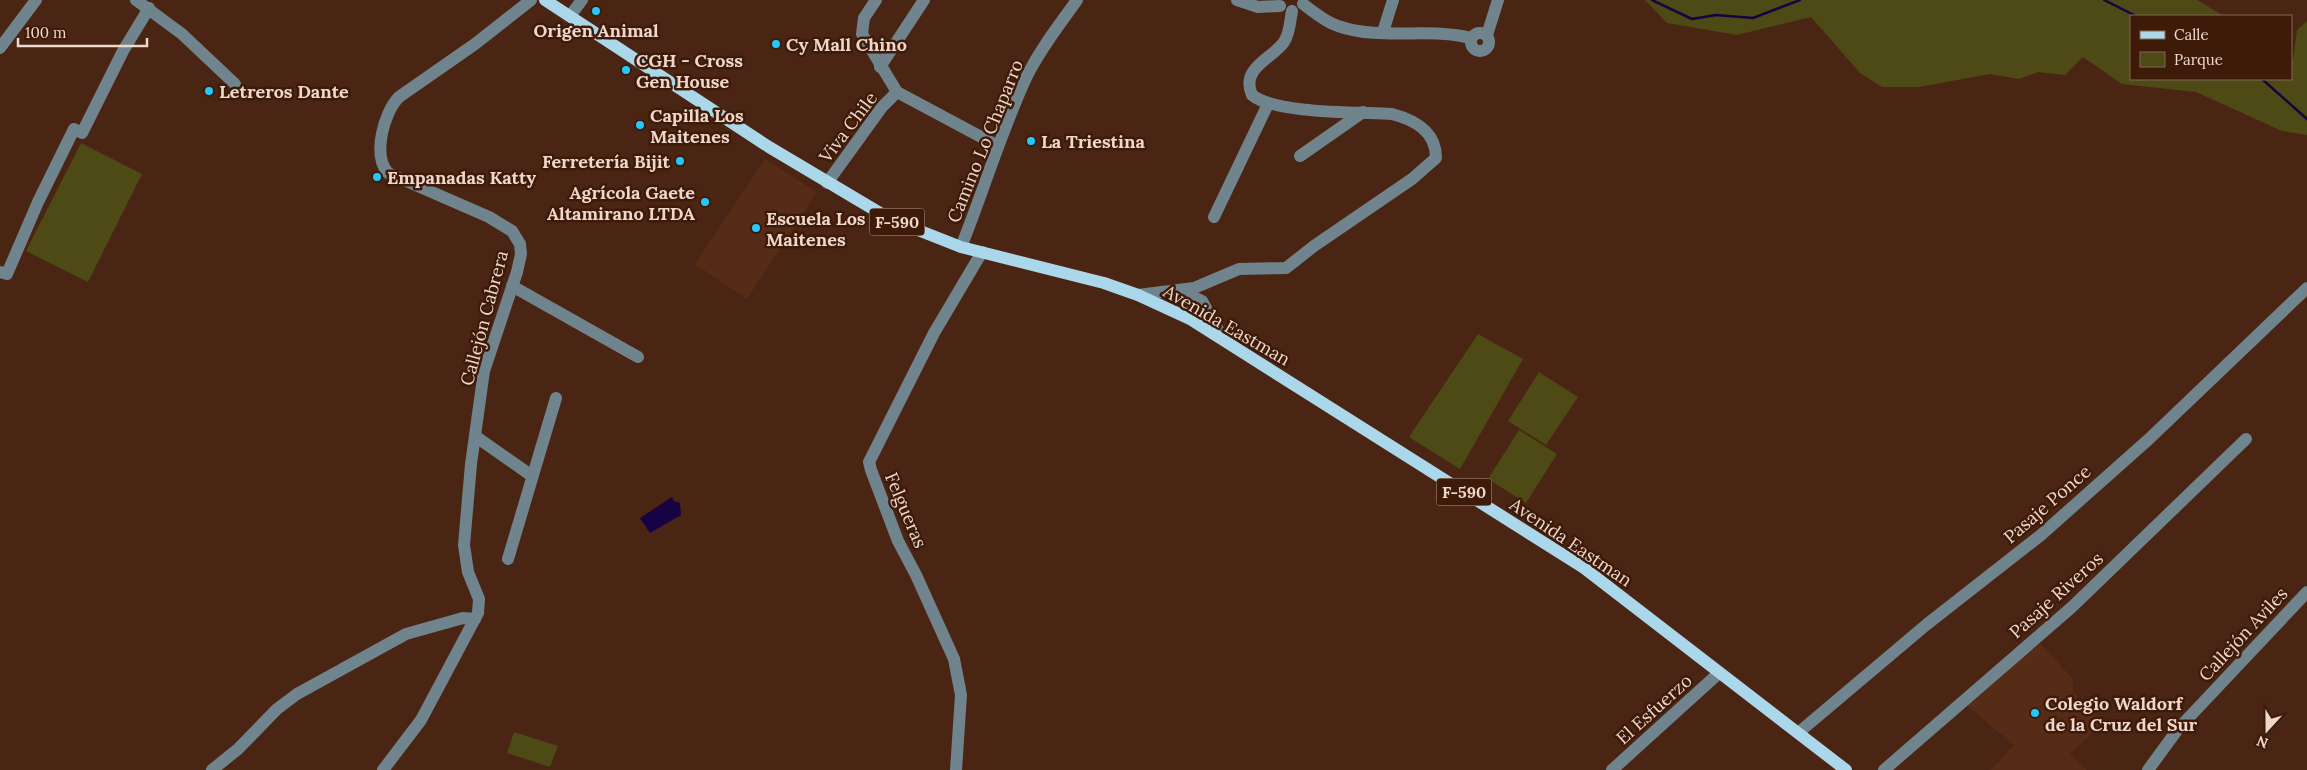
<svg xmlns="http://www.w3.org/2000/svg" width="2307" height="770" font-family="Lora,serif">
<rect width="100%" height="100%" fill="#4a2513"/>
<g fill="#572c17">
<polygon points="765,159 817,192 747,299 695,264"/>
<polygon points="2037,640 2073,679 2073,692 2104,722 2070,754 2087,770 1991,770 2014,745 1965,704"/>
</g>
<g fill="#4d4a15">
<polygon points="1645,0 2197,0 2224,16 2131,16 2131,79 2291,79 2291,60 2293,60 2297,30 2307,21 2307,135 2282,131 2196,92 2122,84 2083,57 2065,75 2038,72 2019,79 1990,74 1919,87 1882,87 1860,73 1811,17 1737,35 1667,23"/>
<polygon points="81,143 142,174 88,282 26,251"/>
<polygon points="1478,334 1523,359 1460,469 1409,437"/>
<polygon points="1539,372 1578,397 1546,445 1508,421"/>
<polygon points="1519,430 1557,454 1526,503 1488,479"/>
<polygon points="514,732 558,746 550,767 507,753"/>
</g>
<polygon fill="#170343" points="672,497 674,501 680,503 681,515 650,533 640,518"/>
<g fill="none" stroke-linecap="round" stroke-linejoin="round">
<g stroke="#170343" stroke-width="2.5">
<polyline points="1652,0 1692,19 1716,15 1753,18 1800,0"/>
<polyline points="2104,0 2136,16"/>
<polyline points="2262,79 2307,119"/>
</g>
<g stroke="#6f848d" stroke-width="12">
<polyline points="136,0 182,34 235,84"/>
<polyline points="876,0 864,18 862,34 897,92 998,146"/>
<polyline points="1237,0 1258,7 1280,6"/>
<path d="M1303 4C1314 12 1325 22 1338 26 1381 41 1428 27 1471 38"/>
<polyline points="570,16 582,0"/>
<polyline points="1383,32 1393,0"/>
<circle cx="1480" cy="42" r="9"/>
<polyline points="1487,35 1498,0"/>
<polyline points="0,48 36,0"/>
<polyline points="880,67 924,0"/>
<polyline points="1300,156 1363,112"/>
<polyline points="827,183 882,107 897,92"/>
<polyline points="1214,217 1268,104"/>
<path d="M961 247C984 190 1001 131 1027 76 1040 49 1060 24 1077 0"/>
<polyline points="0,272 7,274 38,202 74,129 82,133 123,51 149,8"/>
<polyline points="512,286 638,357"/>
<polyline points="1180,291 1202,301 1223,339"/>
<path d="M1138 295 1194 288 1239 269 1286 268 1314 246 1412 179 1436 158C1436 131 1415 120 1392 114 1360 112 1275 114 1252 95 1240 68 1272 59 1284 42 1290 33 1290 21 1292 11"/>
<polyline points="475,436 532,476"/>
<polyline points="508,559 556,398"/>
<polyline points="1798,733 1926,625 2041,535 2149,439 2307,288"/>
<polyline points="212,770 238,749 277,709 297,694 406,634 463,618 475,619"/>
<path d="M383 770 421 720 478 613 479 599 468 572 464 545 471 464 484 371 517 272 521 254 520 244 512 231 489 217 388 173C372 155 384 112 399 97L475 44 531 0"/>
<polyline points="956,770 961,695 954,659 916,575 898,541 871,470 869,462 934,333 982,252"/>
<polyline points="1612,770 1719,673"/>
<polyline points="1884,770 2072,607 2246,439"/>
<polyline points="2148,770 2178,729 2307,592"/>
</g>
<polyline stroke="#abd7ea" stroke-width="12" points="545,0 769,147 890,219 961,247 1104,283 1138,295 1190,319 1584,568 1846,770"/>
</g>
<g fill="#21c9fd" stroke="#3e1b09" stroke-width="2">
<circle cx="596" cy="11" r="5"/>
<circle cx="776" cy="44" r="5"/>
<circle cx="626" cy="70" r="5"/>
<circle cx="209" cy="91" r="5"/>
<circle cx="640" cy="125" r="5"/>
<circle cx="1031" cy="141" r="5"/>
<circle cx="680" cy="161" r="5"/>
<circle cx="377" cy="177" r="5"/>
<circle cx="705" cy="202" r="5"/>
<circle cx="756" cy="228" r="5"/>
<circle cx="2035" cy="713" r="5"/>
</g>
<g text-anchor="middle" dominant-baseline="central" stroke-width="5" stroke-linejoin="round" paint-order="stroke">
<g fill="#3e1b09" stroke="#ba9f92" stroke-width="1">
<rect x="869.5" y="208.5" width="55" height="27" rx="4"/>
<rect x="1436.5" y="478.5" width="55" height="27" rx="4"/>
</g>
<g font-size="16" font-weight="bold" fill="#efd7cc">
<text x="897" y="222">F-590</text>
<text x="1464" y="492">F-590</text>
</g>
<g font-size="18" font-weight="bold" fill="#efd7cc" stroke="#3e1b09" text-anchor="start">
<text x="596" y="30" text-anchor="middle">Origen Animal</text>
<text x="786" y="44">Cy Mall Chino</text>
<text x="636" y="60">CGH - Cross<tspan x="636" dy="21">Gen House</tspan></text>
<text x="219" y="91">Letreros Dante</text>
<text x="650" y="115">Capilla Los<tspan x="650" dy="21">Maitenes</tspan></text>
<text x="1041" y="141">La Triestina</text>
<text x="670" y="161" text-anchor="end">Ferretería Bijit</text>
<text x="387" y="177">Empanadas Katty</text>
<text x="695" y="192" text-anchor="end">Agrícola Gaete<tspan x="695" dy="21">Altamirano LTDA</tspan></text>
<text x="766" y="218">Escuela Los<tspan x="766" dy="21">Maitenes</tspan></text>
<text x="2045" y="703">Colegio Waldorf<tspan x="2045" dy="21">de la Cruz del Sur</tspan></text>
</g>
<g font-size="18" fill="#efd7cc" stroke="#3e1b09">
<text transform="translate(848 127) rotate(-53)">Viva Chile</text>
<text transform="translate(985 141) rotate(-68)">Camino Lo Chaparro</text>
<text transform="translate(484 318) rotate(-75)">Callejón Cabrera</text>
<text transform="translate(1227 325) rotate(30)">Avenida Eastman</text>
<text transform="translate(2047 504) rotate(-41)">Pasaje Ponce</text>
<text transform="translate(906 510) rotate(67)">Felgueras</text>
<text transform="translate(1571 542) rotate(34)">Avenida Eastman</text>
<text transform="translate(2056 595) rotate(-42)">Pasaje Riveros</text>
<text transform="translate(2243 634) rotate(-47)">Callejón Aviles</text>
<text transform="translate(1654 709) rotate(-42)">El Esfuerzo</text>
</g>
</g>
<rect x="2130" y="15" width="162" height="65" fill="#3e1b09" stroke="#856657"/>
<rect x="2140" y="31" width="25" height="8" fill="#abd7ea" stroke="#856657"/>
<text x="2174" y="40" font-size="15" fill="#efd7cc">Calle</text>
<rect x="2140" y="52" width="25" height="15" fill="#4d4a15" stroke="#856657"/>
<text x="2174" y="65" font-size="15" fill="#efd7cc">Parque</text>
<g transform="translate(2267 730) rotate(201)" stroke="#3e1b09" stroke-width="4" paint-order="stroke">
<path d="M0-4L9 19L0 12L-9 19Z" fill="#efd7cc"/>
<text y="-8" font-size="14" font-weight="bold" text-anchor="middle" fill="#efd7cc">N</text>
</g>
<path d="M18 38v8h129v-8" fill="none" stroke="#efd7cc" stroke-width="2.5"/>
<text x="25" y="38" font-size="15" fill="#efd7cc" stroke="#3e1b09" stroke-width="4" paint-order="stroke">100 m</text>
</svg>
